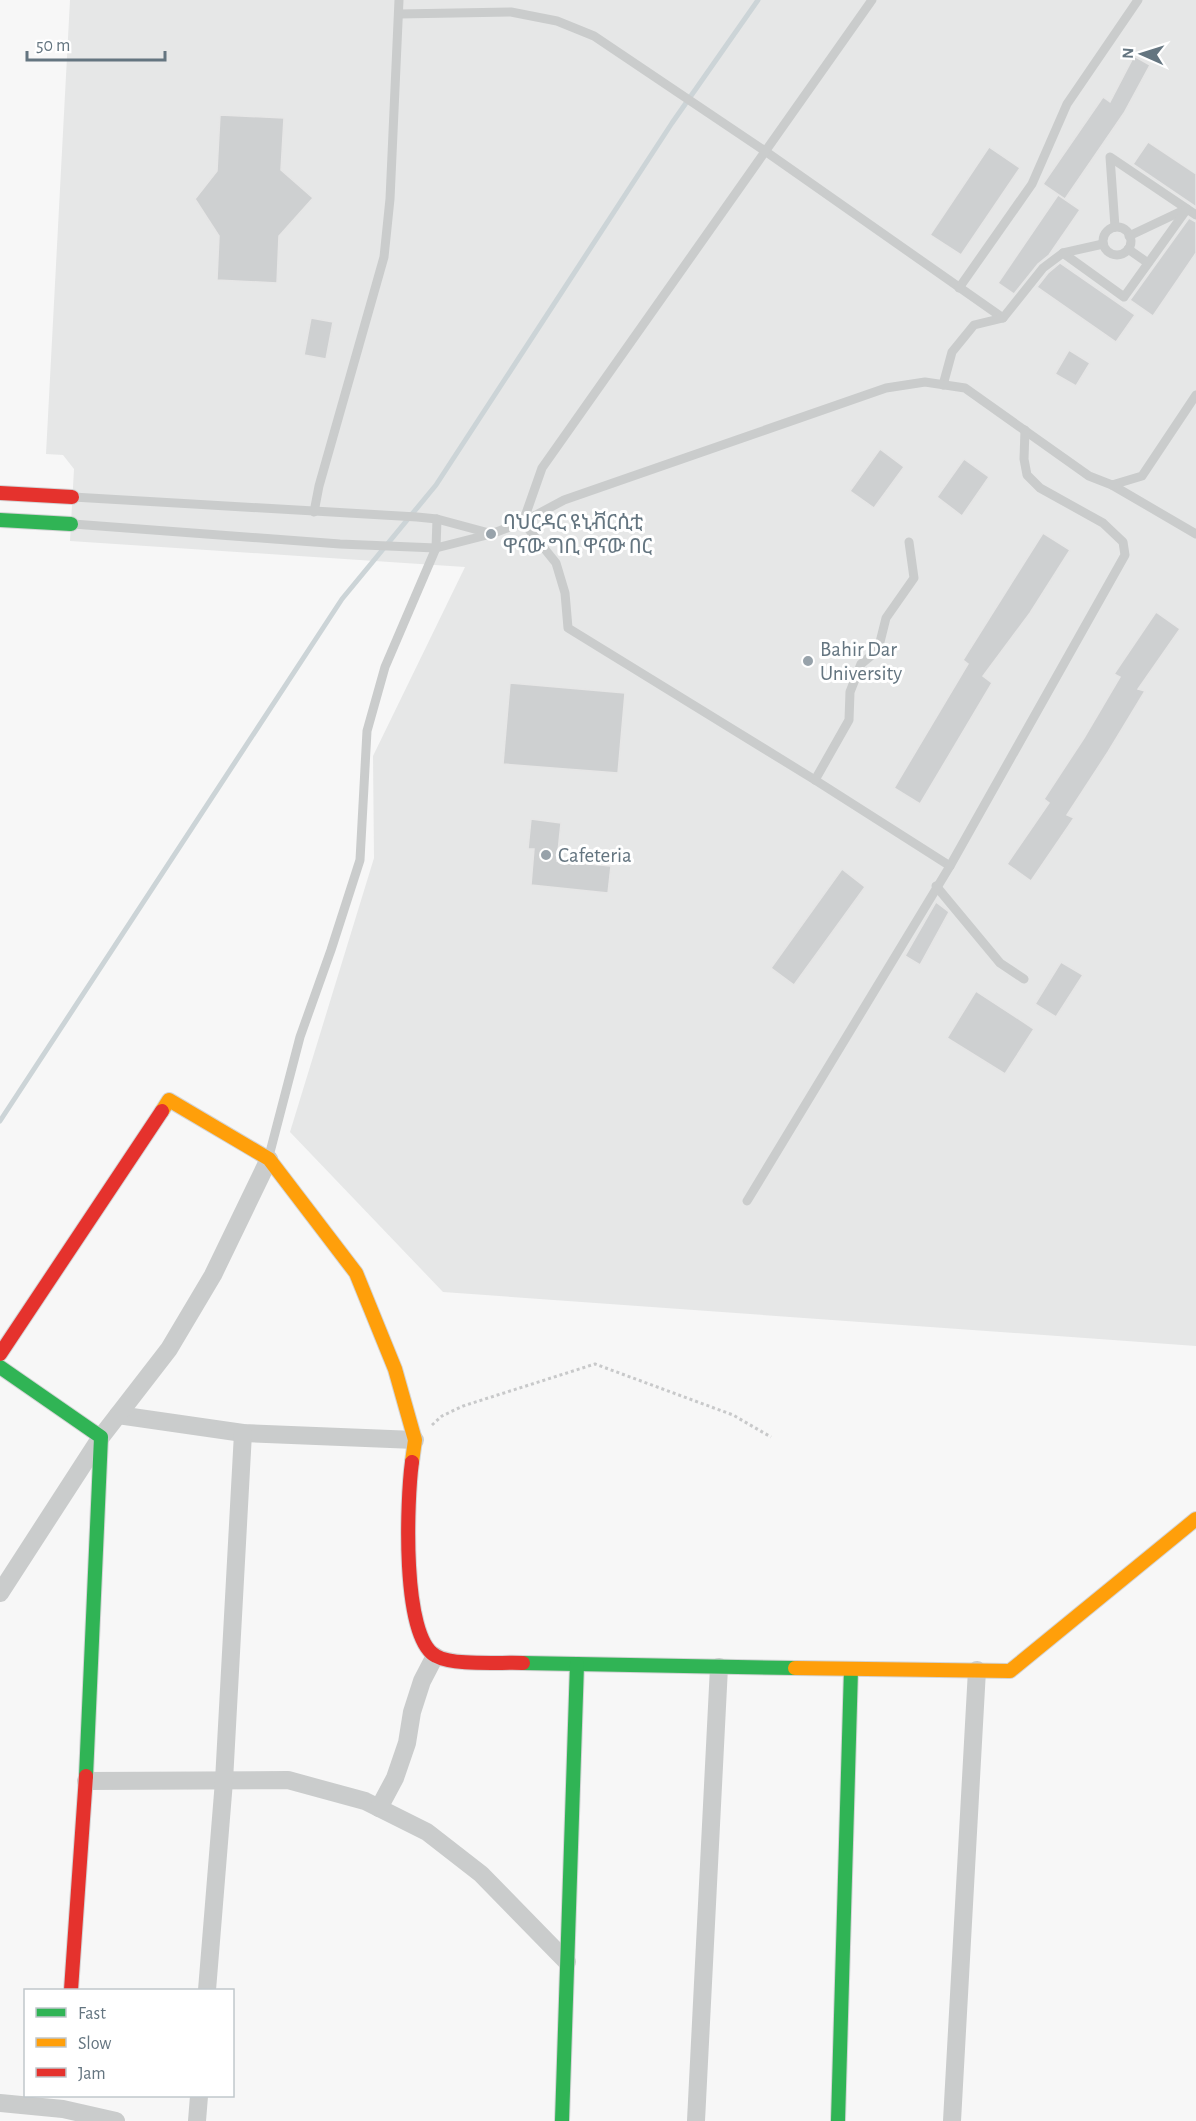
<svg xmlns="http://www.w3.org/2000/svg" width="1196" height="2121" font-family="'Alegreya Sans','Noto Sans Ethiopic',sans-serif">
<rect width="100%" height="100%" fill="#f7f7f7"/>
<polygon fill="#e6e7e7" points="70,0 1196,0 1196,1346 443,1292 290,1132 374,858 373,756 465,567 70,541 74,469 63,455 46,454"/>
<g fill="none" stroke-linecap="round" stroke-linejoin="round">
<polyline stroke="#ccd4d7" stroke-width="5" points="0,1121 342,599 436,485 672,123 758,0"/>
</g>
<g fill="#ced0d1" stroke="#e6e6e6" stroke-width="1.5">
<polygon points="1134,56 1150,65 1124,113 1065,199 1043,184 1103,97 1110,102"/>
<polygon points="220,115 284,118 281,170 313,198 279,236 277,283 217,280 219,236 195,199 217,171"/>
<polygon points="1148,142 1196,174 1196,207 1133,164"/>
<polygon points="989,147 1020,168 961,255 930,235"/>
<polygon points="1058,195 1080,210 1049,255 1038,264 1014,294 998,283"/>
<polygon points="1189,218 1196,222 1196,253 1153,316 1130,300"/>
<polygon points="1060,263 1135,315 1116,342 1037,287 1048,273"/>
<polygon points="311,318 333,322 326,359 304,355"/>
<polygon points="1069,350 1090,363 1076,386 1055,374"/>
<polygon points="880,449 904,467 874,508 850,491"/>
<polygon points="964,459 989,477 962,516 937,497"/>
<polygon points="1043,533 1070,550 1030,613 983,676 992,683 920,804 894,788 968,664 963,660"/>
<polygon points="1156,612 1180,629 1138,689 1145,691 1108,752 1067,815 1074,818 1031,881 1007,864 1049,803 1044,799 1084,738 1120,677 1114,674"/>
<polygon points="510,683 625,693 618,773 503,764"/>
<polygon points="531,819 561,823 557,861 611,866 608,893 531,885 534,849 528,849"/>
<polygon points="842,869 865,887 794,985 771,968"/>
<polygon points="936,902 949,912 920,965 905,956"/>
<polygon points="1061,962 1083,975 1056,1017 1035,1004"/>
<polygon points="976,991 1034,1029 1005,1074 947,1038"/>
</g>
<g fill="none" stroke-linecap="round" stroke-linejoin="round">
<g stroke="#d3d4d5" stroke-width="16">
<g id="fast">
<polyline points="0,520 71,524"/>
<polyline points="0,1367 101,1437 86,1776"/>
<polyline points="523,1663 795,1668"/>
<polyline points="562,2121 577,1664"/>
<polyline points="838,2121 851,1669"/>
</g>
</g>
<g stroke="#d3d4d5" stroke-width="16">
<g id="slow">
<polyline points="162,1111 169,1100 269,1159 356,1273 395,1369 415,1440 412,1462"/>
<polyline points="795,1668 1010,1671 1196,1519"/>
</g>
</g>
<g stroke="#d3d4d5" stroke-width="16">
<g id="jam">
<polyline points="0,493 72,497"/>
<polyline points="0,1354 162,1111"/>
<path d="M412 1462C407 1498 401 1638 436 1656 454 1666 501 1662 523 1663"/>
<polyline points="71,1990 86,1776"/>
</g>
</g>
<polyline stroke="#c8c9ca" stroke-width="3" stroke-dasharray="3 3" stroke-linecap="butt" points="432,1425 442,1416 463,1406 595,1364 733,1415 771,1437"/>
<g stroke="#cacccc" stroke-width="9">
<polyline points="399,14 511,12 557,21 594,36 765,151 1003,318"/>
<polyline points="1115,227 1110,157 1196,215"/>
<circle cx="1117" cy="241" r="14"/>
<polyline points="1129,236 1184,210"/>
<polyline points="1128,249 1148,263"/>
<polyline points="1063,253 1124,297 1187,209"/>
<polyline points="959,288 1032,184 1067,104 1138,0"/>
<polyline points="943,385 952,352 974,325 1003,318 1043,268 1063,253 1103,244"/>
<polyline points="1112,485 1196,534"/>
<polyline points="73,497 417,517 437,519 489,533"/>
<polyline points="314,512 319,486 384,257 390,199 399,0"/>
<polyline points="523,522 542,468 872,0"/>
<polyline points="523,522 556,563 565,593 568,628 815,780 950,866"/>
<polyline points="73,524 340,544 436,548 491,534 523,522 564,500 886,388 925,382 965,388 1089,476 1112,485 1142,476 1196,395"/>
<polyline points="815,780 849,720 850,692 861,664 878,650 886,618 914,578 909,542"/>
<polyline points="936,886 1000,963 1024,979"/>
<polyline points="269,1156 300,1037 331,950 360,860 367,731 385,667 436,548 437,519"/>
<polyline points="747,1201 950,866 1125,555 1123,542 1103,523 1040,488 1027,475 1024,459 1025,430"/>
</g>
<g stroke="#cacccc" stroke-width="18">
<polyline points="118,1415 243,1433 415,1440"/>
<polyline points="0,1593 101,1437 169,1349 213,1275 269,1159"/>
<polyline points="86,1781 288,1780 365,1801 427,1832 481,1874 567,1962"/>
<polyline points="379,1808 395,1778 407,1743 412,1712 422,1681 435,1656"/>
<polyline points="207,1990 224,1781 243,1433"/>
<polyline points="0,2103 63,2109 116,2121"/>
<polyline points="197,2121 199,2096"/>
<polyline points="696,2121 719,1667"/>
<polyline points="952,2121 977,1670"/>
</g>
<use href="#fast" stroke="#30b455" stroke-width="14"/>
<use href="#slow" stroke="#ff9f0a" stroke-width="14"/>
<use href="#jam" stroke="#e5322d" stroke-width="14"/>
</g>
<g fill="#97a2aa" stroke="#fff" stroke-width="2">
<circle cx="491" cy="534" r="6"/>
<circle cx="808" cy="661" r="6"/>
<circle cx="546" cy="855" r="6"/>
</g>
<g text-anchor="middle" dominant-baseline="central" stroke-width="6" stroke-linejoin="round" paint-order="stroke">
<g font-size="21" fill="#647580" stroke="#fff" text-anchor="start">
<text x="503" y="522">ባህርዳር ዩኒቭርሲቲ<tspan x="503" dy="24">ዋናው ግቢ ዋናው በር</tspan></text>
<text x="820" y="649">Bahir Dar<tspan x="820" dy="24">University</tspan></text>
<text x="558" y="855">Cafeteria</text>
</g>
</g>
<rect x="24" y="1989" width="210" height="108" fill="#ffffff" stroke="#c1c8cc" stroke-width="1.5"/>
<rect x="36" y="2008" width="30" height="9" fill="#30b455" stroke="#c1c8cc" stroke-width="1.5"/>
<text x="78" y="2019" font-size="18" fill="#647580">Fast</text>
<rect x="36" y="2038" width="30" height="9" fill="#ff9f0a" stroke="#c1c8cc" stroke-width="1.5"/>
<text x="78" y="2049" font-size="18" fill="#647580">Slow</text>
<rect x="36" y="2068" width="30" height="9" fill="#e5322d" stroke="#c1c8cc" stroke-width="1.5"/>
<text x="78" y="2079" font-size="18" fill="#647580">Jam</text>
<g transform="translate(1142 54) rotate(273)" stroke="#ffffff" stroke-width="4.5" paint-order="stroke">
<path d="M0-4.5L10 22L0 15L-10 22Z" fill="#647580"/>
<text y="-9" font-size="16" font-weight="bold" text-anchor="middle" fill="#647580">N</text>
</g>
<path d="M27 51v9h138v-9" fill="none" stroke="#647580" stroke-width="3"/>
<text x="36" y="51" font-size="18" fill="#647580" stroke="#ffffff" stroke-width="4.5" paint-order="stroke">50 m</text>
</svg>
